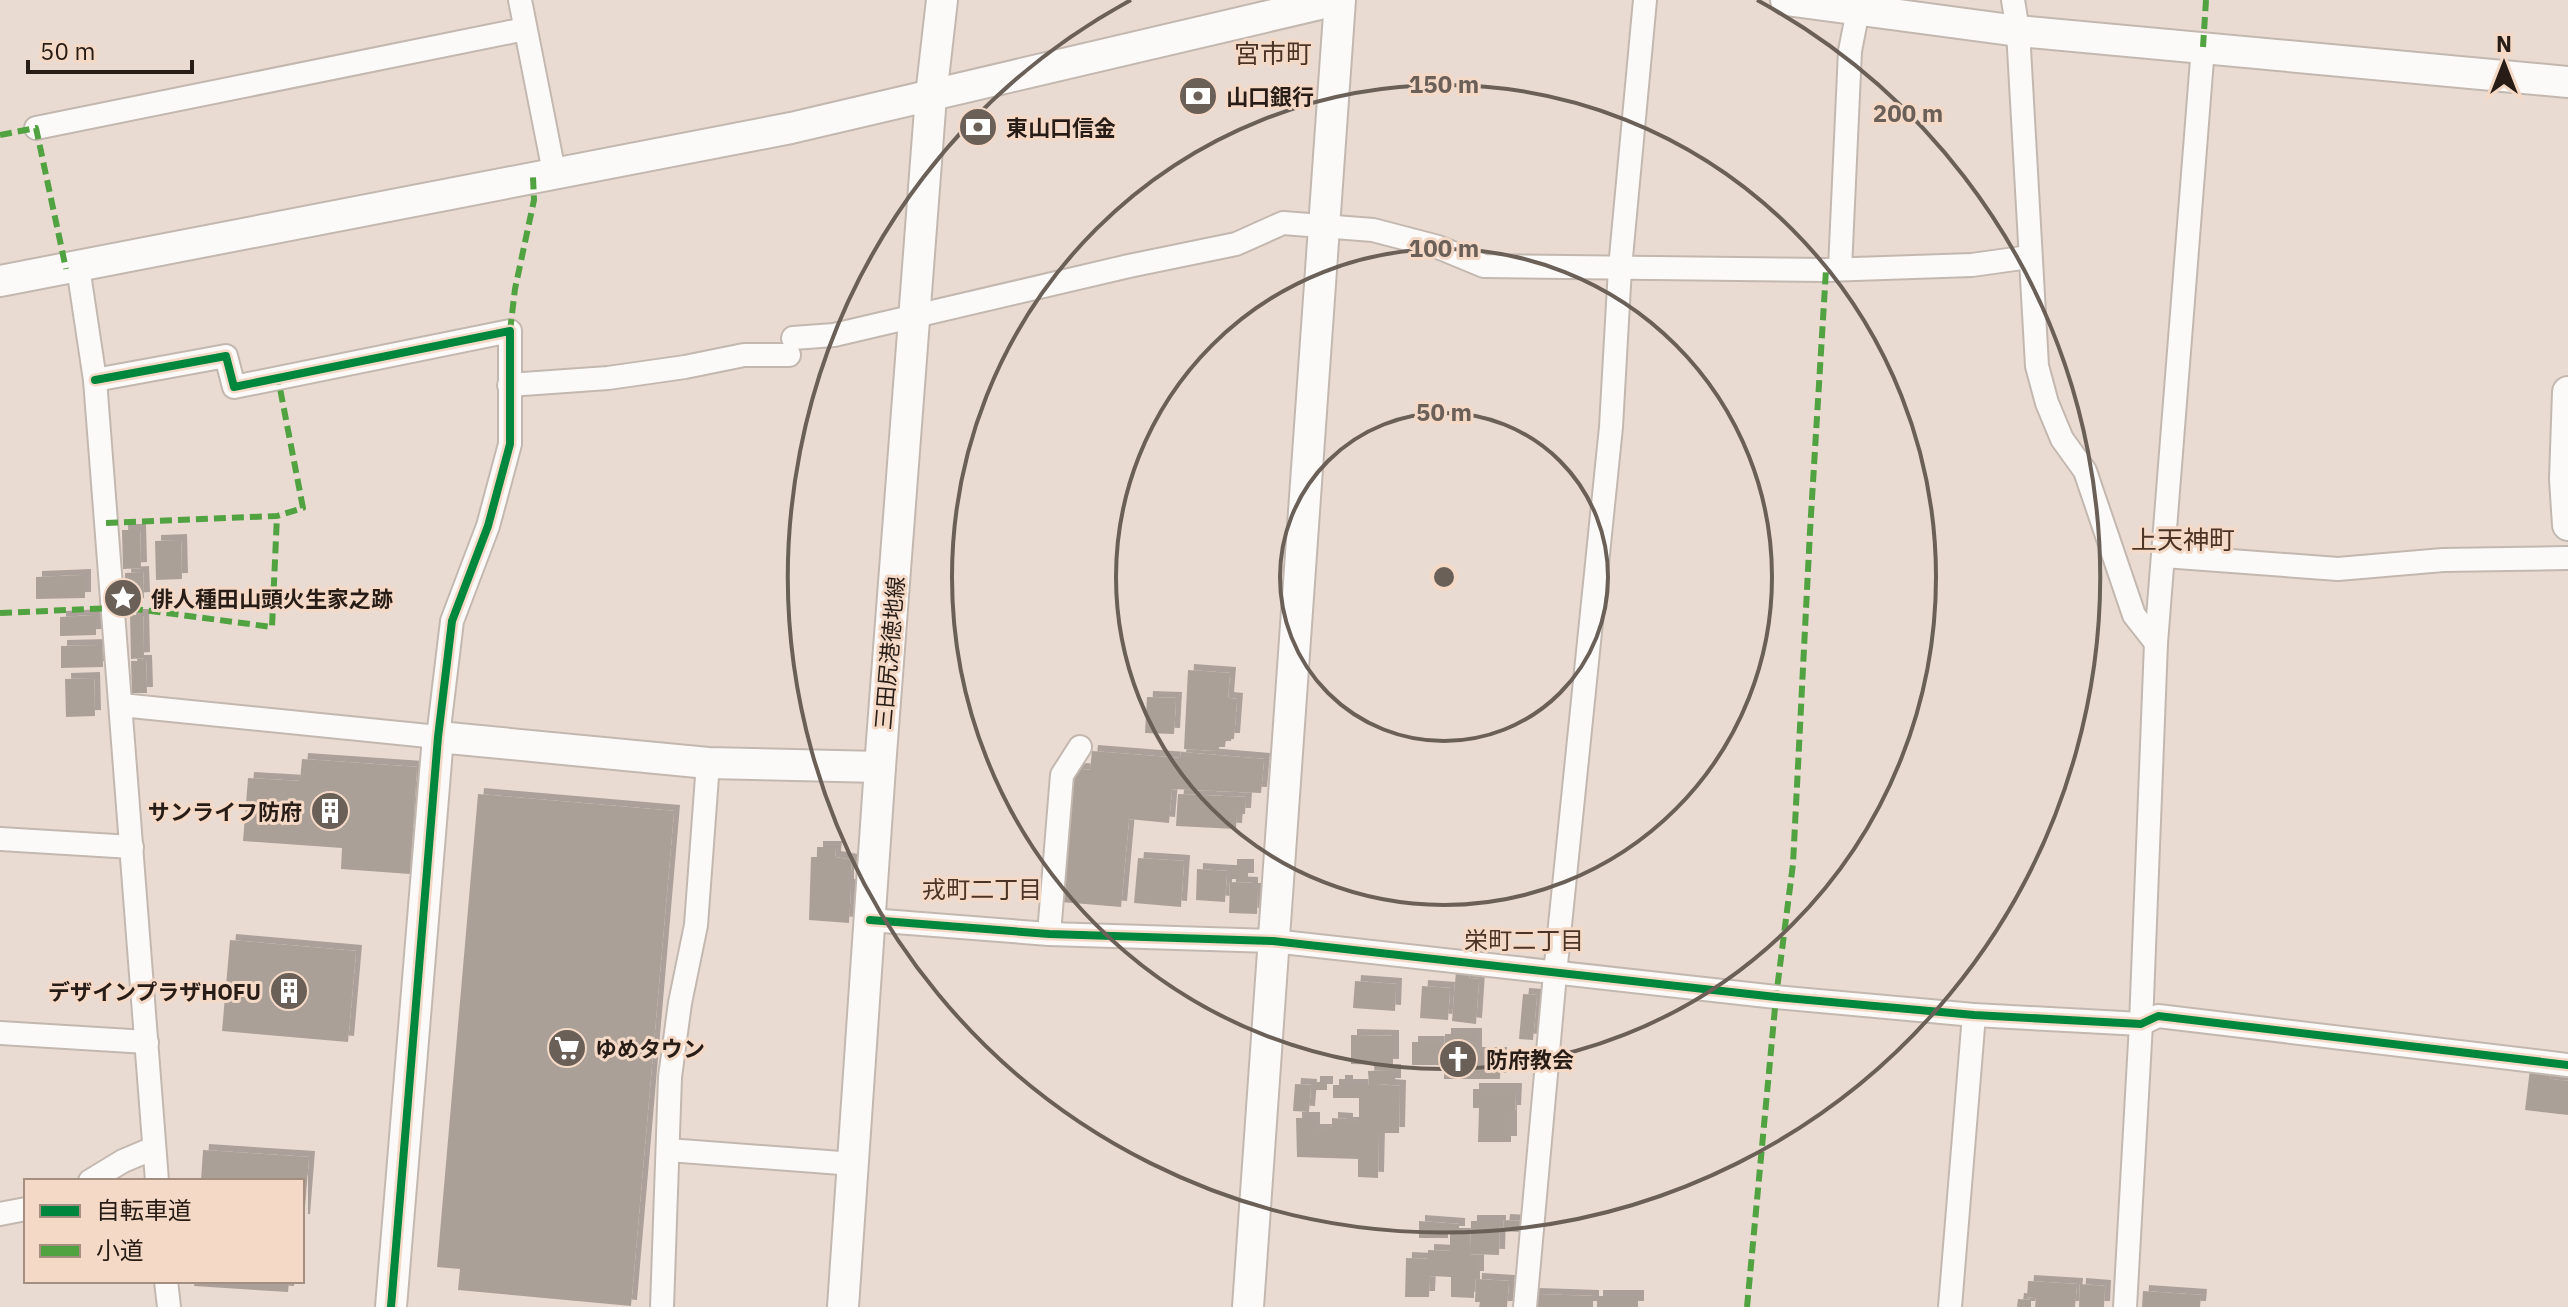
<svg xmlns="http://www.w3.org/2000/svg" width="2568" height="1307" font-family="'IBM Plex Sans','Noto Sans JP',sans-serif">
<defs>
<filter id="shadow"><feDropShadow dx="6" dy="-6" stdDeviation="0" flood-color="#0004"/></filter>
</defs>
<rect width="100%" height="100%" fill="#eadbd2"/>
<g fill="#aba098" filter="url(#shadow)">
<polygon points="122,530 140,530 141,568 123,569"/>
<polygon points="181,540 182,579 156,580 155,541"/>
<polygon points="143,572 144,598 126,599 125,573"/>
<polygon points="85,575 85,598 36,599 36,577"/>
<polygon points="96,615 96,635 60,636 60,617"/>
<polygon points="130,615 143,615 144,658 131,659"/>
<polygon points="102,645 103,667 61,668 61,646"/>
<polygon points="131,661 146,661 147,693 132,693"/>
<polygon points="1188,670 1230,673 1228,698 1237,699 1234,739 1226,739 1225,747 1219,747 1219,751 1184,749"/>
<polygon points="94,678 95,716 66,717 65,679"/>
<polygon points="1147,697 1176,698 1174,734 1145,733"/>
<polygon points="1092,751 1180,758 1181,752 1264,759 1261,793 1172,789 1169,823 1129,819 1121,907 1061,902 1072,778 1075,772 1080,769 1090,770"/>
<polygon points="302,759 417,767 410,874 341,869 342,848 243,841 248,778 300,781"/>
<polygon points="478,794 674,811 631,1306 458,1290 460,1269 437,1267"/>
<polygon points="1178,794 1246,797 1245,814 1237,814 1236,829 1176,826"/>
<polygon points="817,847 836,847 835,857 852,860 851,871 848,871 848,885 851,885 849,923 809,920 811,857 817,857"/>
<polygon points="1138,858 1184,861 1181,907 1134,903"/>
<rect x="1231" y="865" width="17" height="14"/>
<polygon points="1197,869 1227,871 1225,902 1196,900"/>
<polygon points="1230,882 1252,883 1252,889 1258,889 1257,914 1229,913"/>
<polygon points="230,940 356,951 348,1042 222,1031"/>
<polygon points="1456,971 1470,973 1469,978 1479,979 1476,1024 1452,1021"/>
<polygon points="1355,981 1396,984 1395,1011 1353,1008"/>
<polygon points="1422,986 1450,988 1448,1020 1420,1018"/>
<polygon points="1523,994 1537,995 1533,1040 1519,1039"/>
<polygon points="1445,1034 1476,1034 1476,1053 1501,1053 1500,1079 1444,1079"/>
<polygon points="1351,1035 1393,1036 1393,1065 1351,1064"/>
<rect x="1412" y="1042" width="29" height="23"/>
<polygon points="2530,1069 2551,1072 2550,1079 2568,1081 2568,1115 2525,1110"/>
<polygon points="1395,1070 1395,1084 1376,1084 1400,1086 1399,1133 1379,1133 1378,1178 1358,1177 1358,1159 1297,1157 1296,1118 1314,1118 1314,1130 1329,1130 1329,1126 1332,1127 1332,1118 1347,1119 1347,1123 1359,1123 1359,1098 1333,1098 1333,1085 1339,1085 1339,1081 1347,1081 1347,1085 1369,1085 1368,1071"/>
<rect x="1314" y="1082" width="13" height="8"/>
<polygon points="1295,1084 1311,1085 1309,1112 1293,1111"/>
<polygon points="1473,1089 1516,1089 1515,1111 1511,1111 1511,1142 1478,1142 1479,1108 1473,1108"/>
<polygon points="203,1150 309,1157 304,1220 302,1220 302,1181 201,1181"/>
<polygon points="1504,1220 1521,1221 1520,1232 1503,1231"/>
<polygon points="1419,1221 1459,1224 1459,1232 1448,1232 1448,1238 1419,1238"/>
<polygon points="1471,1221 1500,1221 1499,1255 1470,1254"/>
<polygon points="1450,1234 1468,1234 1468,1256 1478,1256 1478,1277 1474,1277 1474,1298 1451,1297 1451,1277 1430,1276 1429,1297 1405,1297 1406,1258 1428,1259 1428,1250 1450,1251"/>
<polygon points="1476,1279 1509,1281 1507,1307 1479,1307 1480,1302 1475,1302"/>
<polygon points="195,1281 289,1281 288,1292 194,1286"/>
<polygon points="2028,1281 2077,1284 2075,1307 2035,1307 2036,1298 2027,1297"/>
<polygon points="2080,1284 2105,1286 2104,1307 2079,1307"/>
<polygon points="2143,1291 2201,1295 2200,1307 2142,1307"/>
<polygon points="1533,1294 1593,1296 1593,1307 1532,1307"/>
<rect x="1597" y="1296" width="41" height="11"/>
<polygon points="2018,1299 2031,1300 2031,1307 2017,1307"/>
</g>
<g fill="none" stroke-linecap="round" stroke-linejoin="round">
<g stroke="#c3b8b0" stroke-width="26">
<g id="street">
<polyline points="520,0 554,172"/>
<polyline points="2013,0 2018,31 2037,366 2047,403 2062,439 2085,471 2134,615 2156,643"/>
<polyline points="36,128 525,29"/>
<polyline points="78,267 95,380 157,1181"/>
<polyline points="1840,269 1850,51 1860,0"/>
<polyline points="793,338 834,335 1129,266 1236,244 1283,223 1373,230 1438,247 1484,266 1826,270 1972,265 2029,257"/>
<polyline points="95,380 226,356 234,387 510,331 510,444 488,526 452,621 438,737 121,705"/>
<polyline points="509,385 608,378 685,367 744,355 789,355"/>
<polyline points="2164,556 2338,569 2443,560 2568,558"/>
<polyline points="0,839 132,847"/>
<polyline points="870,920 1049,934 1273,941 1776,997 1974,1015 2141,1024 2158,1016 2568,1065"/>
<polyline points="1049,934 1062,775 1080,747"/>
<polyline points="0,1033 147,1042"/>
<polyline points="668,1150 854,1164"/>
<polyline points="90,1181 123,1161 154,1148"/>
<polyline points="0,1214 26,1209"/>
<polyline points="166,1281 169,1307"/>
<polyline points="662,1307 670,1077 680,1003 696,925 708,763"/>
<polyline points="1525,1307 1555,974 1611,427 1620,268 1645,0"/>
<polyline points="1950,1307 1974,1015"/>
<polyline points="2125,1307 2141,1024 2156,643 2203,47"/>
</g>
</g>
<g stroke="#c3b8b0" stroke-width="34">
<g id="secondary">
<polyline points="1786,0 2018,31 2568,82"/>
<polyline points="0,281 791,128 1337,0"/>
<polyline points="2568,392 2565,479 2568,525"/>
<polyline points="391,1307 438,737 708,763 880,767"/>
<polyline points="843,1307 880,767 931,96 942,0"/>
<polyline points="1248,1307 1340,0"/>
</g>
</g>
<use href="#street" stroke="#fcfaf8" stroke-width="22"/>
<use href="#secondary" stroke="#fcfaf8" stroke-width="30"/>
<g stroke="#51a240" stroke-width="6" stroke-dasharray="12 6" stroke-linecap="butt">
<polyline points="2203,47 2206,0"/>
<polyline points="0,135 36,128 66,269"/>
<polyline points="510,331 515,289 534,200 533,177"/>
<polyline points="106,523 277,516 303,508 278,378"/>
<polyline points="113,606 272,627 277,516"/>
<polyline points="0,613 113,608"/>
<polyline points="1747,1307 1776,997 1793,864 1810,531 1826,270"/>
</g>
<g stroke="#f5d9c7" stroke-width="13">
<g id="cycleway">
<polyline points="95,380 226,356 234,387 510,331 510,444 488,526 452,621 438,737 391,1307"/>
<polyline points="870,920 1049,934 1273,941 1776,997 1974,1015 2141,1024 2158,1016 2568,1065"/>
</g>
</g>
<use href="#cycleway" stroke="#00873e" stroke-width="8"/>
</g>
<g fill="none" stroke="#6b6058" stroke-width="4">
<circle cx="1444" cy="577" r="164"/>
<circle cx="1444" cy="577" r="328"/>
<circle cx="1444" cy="577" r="492"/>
<path d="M1757 0A656 656 0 1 1 1131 0"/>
</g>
<defs>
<g id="bank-disc" transform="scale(2)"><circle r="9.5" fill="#6b6058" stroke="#f5d9c7"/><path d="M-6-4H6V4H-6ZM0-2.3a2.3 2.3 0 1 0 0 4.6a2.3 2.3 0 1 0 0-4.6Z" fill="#fff"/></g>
<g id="sight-disc" transform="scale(2)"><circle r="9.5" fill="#6b6058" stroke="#f5d9c7"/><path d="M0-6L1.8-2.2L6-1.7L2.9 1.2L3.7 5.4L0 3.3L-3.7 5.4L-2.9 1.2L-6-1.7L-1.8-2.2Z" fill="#fff"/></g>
<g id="building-disc" transform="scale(2)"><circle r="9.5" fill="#6b6058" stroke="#f5d9c7"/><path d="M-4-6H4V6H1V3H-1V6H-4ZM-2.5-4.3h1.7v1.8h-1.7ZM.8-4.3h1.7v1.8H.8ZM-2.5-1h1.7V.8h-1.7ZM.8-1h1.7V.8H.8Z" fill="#fff"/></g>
<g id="supermarket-disc" transform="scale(2)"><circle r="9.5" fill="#6b6058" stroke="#f5d9c7"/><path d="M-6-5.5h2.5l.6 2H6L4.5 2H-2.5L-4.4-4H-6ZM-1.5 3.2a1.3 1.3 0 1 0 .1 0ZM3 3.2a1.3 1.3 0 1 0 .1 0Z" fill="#fff"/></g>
<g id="church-disc" transform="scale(2)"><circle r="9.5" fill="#6b6058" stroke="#f5d9c7"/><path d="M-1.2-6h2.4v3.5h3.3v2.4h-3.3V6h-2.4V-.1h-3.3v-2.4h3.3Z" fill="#fff"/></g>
</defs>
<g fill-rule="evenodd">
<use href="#bank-disc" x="1198" y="96"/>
<use href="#bank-disc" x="978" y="127"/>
<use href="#sight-disc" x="123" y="598"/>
<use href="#building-disc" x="330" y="811"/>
<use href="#building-disc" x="289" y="991"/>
<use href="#supermarket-disc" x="567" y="1048"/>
<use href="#church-disc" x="1458" y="1059"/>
</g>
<g text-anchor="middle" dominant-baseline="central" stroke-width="6" stroke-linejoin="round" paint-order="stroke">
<g font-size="22" font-weight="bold" fill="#271d16" stroke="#f5d9c7" text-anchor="start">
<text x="1226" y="96">山口銀行</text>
<text x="1006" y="127">東山口信金</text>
<text x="151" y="598">俳人種田山頭火生家之跡</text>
<text x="302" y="811" text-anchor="end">サンライフ防府</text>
<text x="261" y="991" text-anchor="end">デザインプラザHOFU</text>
<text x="595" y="1048">ゆめタウン</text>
<text x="1486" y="1059">防府教会</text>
</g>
<g font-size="22" fill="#271d16" stroke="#f5d9c7">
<text transform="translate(889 653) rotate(-85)">三田尻港徳地線</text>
</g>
<g font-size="24" fill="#4b3426" stroke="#f5d9c7">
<text x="982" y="889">戎町二丁目</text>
<text x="1524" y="940">栄町二丁目</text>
</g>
<g font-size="26" fill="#4b3426" stroke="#f5d9c7">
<text x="1273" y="53">宮市町</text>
<text x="2183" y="539">上天神町</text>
</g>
</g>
<circle cx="1444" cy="577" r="12" fill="#6b6058" stroke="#f5d9c7" stroke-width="4"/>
<g font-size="24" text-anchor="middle" font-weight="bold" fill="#6b6058" stroke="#f5d9c7" stroke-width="6" stroke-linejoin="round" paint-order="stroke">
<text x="1444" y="93">150 m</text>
<text x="1908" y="122">200 m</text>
<text x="1444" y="257">100 m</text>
<text x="1444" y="421">50 m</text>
</g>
<rect x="24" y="1179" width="280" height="104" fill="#f5d9c7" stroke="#a38e80" stroke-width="2"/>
<rect x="40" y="1205" width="40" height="12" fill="#00873e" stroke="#a38e80" stroke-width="2"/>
<text x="96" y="1219" font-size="24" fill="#271d16">自転車道</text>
<rect x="40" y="1245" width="40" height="12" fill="#51a240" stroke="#a38e80" stroke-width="2"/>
<text x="96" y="1259" font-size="24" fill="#271d16">小道</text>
<g transform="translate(2504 64)" stroke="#f5d9c7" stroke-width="6" paint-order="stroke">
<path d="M0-6L14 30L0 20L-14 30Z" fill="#271d16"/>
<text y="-12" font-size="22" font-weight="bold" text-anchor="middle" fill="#271d16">N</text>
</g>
<path d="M28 60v12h164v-12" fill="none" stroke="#271d16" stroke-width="4"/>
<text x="40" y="60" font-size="24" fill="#271d16" stroke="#f5d9c7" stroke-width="6" paint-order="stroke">50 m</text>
</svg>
